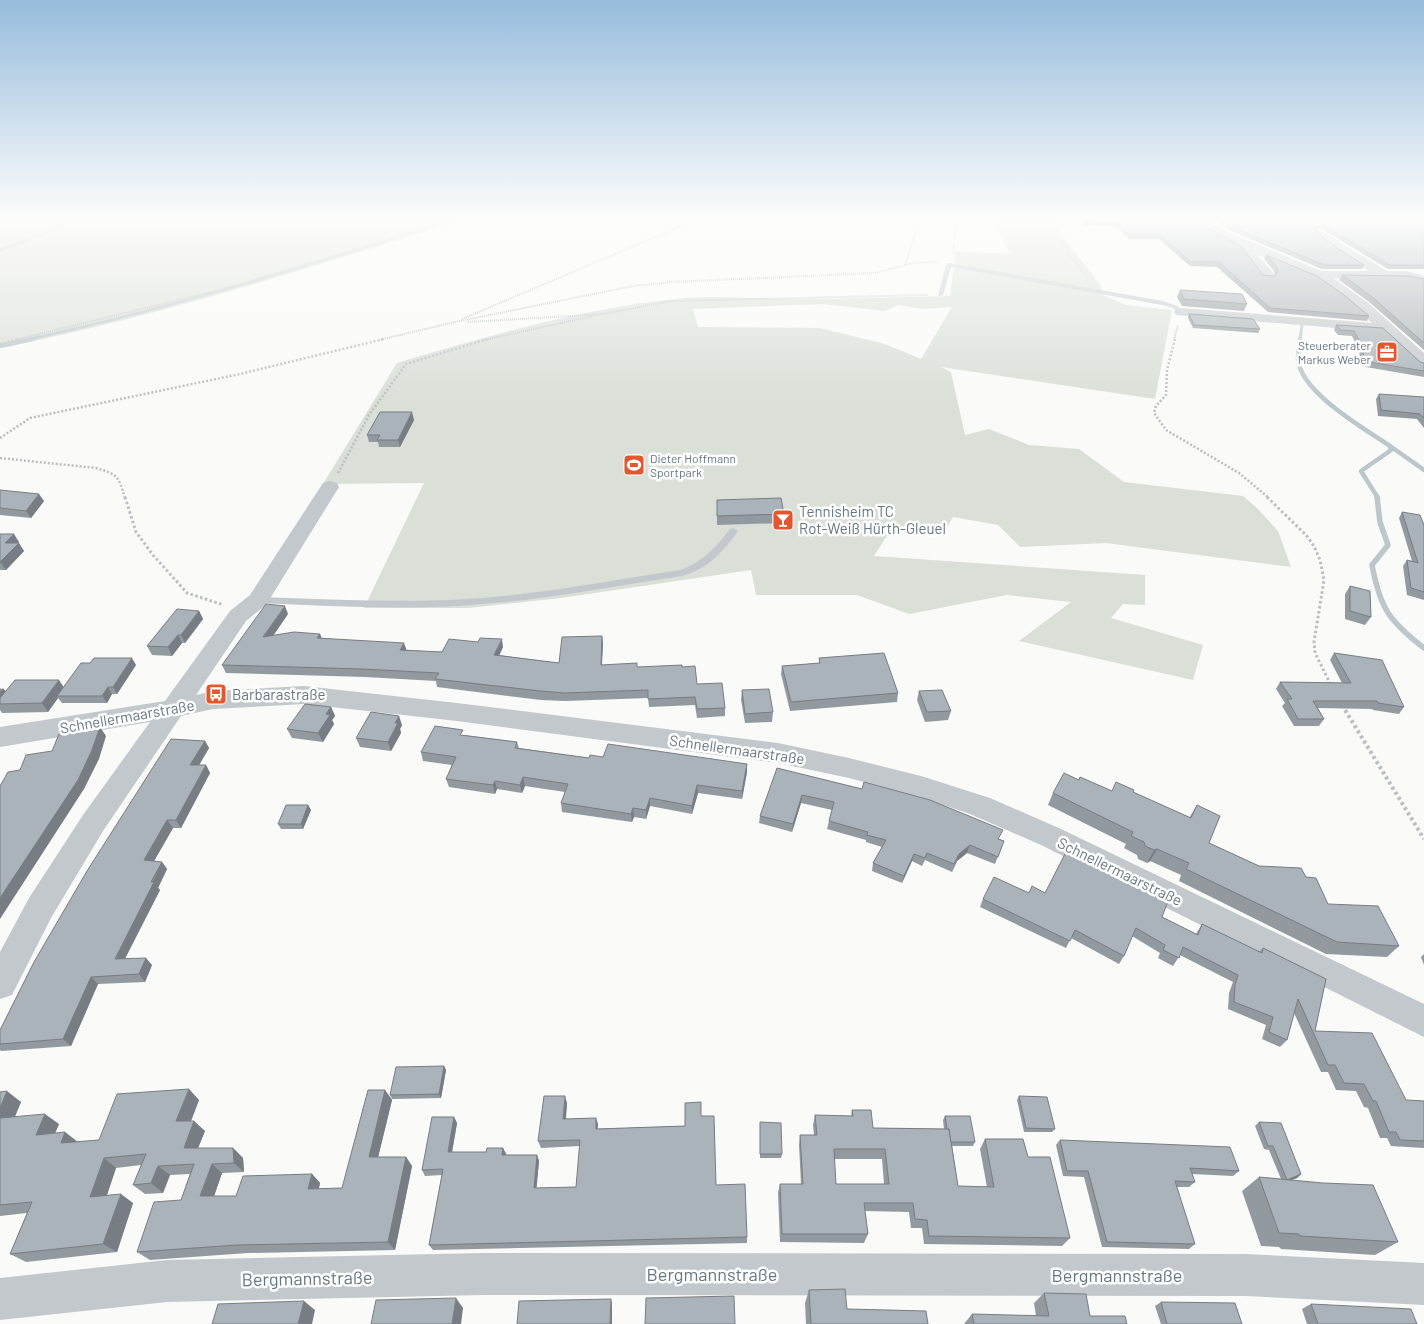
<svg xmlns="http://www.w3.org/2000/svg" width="1424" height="1324" font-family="Barlow,sans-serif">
<rect width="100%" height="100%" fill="#fafaf8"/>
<g fill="#dadfd7" fill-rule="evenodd">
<path d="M0 218H469C314 266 159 317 0 348Z"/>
<path d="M993 218H1049L1101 286 1103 295 1126 305 1172 310 1155 399 941 367 951 372 965 435 989 429 1029 445 1079 449 1124 482 1243 496 1258 509 1278 531 1291 567 1106 543 1020 547 998 525 953 517 944 532 890 531 874 556 1145 575V605L1123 604 1111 618 1203 645 1193 680 1019 641 1071 602 1007 595 909 614 857 595H756L751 570 561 598 468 608H364L424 483 323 484 397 363C491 335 587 307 685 298 721 295 759 299 795 299 847 299 898 297 950 296L956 251 1010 254ZM823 304 885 311 898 305 922 309 952 307 921 359 885 344 820 328 698 327 693 309Z"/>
</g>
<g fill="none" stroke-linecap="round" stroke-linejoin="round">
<g stroke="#bbc7cb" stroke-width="3">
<polyline points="0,250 85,218"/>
<path d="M26 340C173 308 317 263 460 218"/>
<polyline points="1300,340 1302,325"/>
</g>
<g stroke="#bbc7cb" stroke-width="4.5">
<path d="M1300 339C1300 345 1298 352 1298 359 1300 392 1365 429 1390 446L1391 450 1387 453 1361 471 1378 498"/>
<polyline points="0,346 32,339"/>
<polyline points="1390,446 1424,470"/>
</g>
<path stroke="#bbc7cb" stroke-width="5.5" d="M1377 497 1380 522 1388 545 1372 565C1380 608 1389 621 1424 648"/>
<g stroke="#bbbfc2" stroke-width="2" stroke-dasharray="1 1" stroke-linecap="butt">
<polyline points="1047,218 1060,235 1066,250 1087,277"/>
<polyline points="0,223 12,218"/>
<polyline points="953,254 957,218"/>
<polyline points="905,265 921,218"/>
<polyline points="462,319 700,218"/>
<polyline points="468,322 603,314 671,301 928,295"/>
<polyline points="15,340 235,286 456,218"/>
<polyline points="379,340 455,322 633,286 672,282 875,273 913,263 937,262"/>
<polyline points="484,340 593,316"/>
<polyline points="1174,340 1178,325"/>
</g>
<g stroke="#bbbfc2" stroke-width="2.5" stroke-dasharray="2 2" stroke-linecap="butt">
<polyline points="1175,339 1167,370 1166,395 1156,406 1154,413 1166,430 1239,473 1269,498"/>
<polyline points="0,344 20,339"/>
<polyline points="0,438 30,418 240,374 384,339"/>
<path d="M0 458 96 468C119 475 118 476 125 498"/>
<polyline points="338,473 369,415 406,364 488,339"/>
</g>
<g stroke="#bbbfc2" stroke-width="3" stroke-dasharray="2.5 2.5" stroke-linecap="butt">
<polyline points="125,497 136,532 153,555 187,593 224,605"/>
<polyline points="1267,497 1306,535 1314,546 1320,560 1324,580 1314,642 1315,653 1332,687"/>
</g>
<polyline stroke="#bbbfc2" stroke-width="4" stroke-dasharray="3 3" stroke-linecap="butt" points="1342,705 1424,839"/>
<g fill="#c3c8cc" fill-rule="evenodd">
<polygon points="949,263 1163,301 1177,306 1184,312 1179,313 1173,308 1162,305 951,267 943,295 938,296 946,265"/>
<path d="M733 528 738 531C723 552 708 569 682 576 616 586 549 599 482 604 408 611 333 606 258 603L253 600 258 597C332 599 407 604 481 598 548 593 614 580 680 570 703 562 715 548 730 529Z"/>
</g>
<g fill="#c3c8cc" fill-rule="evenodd">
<polygon points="1320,230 1387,271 1407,271 1424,276 1424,284 1406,279 1314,278 1313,275 1314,272 1319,271 1369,271 1336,251 1316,235 1314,233 1316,231"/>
<polygon points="1254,244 1260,248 1255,252 1273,272 1274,275 1273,278 1263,278 1241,251"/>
<polygon points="1181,308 1386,324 1391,325 1393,328 1391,331 1386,332 1176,315 1174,312 1176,309"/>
<polygon points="330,481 337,483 339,487 266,605 246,621 196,695 213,691 304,686 457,703 778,743 849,758 921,776 990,798 1061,829 1424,1004 1424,1037 1041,845 970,814 920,797 849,778 778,763 457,721 304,704 213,709 181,716 103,831 51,918 12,995 0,999 0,952 29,898 83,815 150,722 0,747 0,727 165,701 230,611 250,595 323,483"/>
<polygon points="483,1253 1245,1254 1424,1263 1424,1305 1245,1296 483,1295 167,1302 0,1320 0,1278 167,1260"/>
</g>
<path fill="#c3c8cc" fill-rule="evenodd" d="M1193 218H1207L1228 232 1326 273 1367 302 1424 353V367L1418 366C1385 336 1354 302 1316 279 1281 258 1217 249 1193 218Z"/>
</g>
<g fill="#929a9f" fill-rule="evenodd">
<polygon points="1080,218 1196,218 1204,226 1263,275 1275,276 1275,275 1274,271 1264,259 1266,255 1369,316 1367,321 1268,312 1217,267 1190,266 1159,239 1129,239 1116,226 1084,225"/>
<polygon points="1211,218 1424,218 1424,269 1388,269 1320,228 1316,230 1316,232 1337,248 1364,265 1362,269 1322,269 1229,230"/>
<polygon points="1342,275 1424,279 1424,350 1368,301 1339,280"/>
<polygon points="1180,290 1247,304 1244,311 1182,306 1177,297"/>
<polygon points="1189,314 1260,329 1258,333 1193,328 1188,318"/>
<polygon points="1336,325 1383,328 1420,362 1424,363 1424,377 1366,367 1365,364 1361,363 1359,351 1352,336 1338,335 1334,330"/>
<polygon points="1379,394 1424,397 1424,428 1417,419 1378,416 1376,399"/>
<polygon points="414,420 400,447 379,447 378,442 369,442 367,435"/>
<polygon points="0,490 44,501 31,518 0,515"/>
<polygon points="717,500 784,514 784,523 717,525"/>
<polygon points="1402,512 1424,525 1424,600 1407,595 1403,566 1407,560 1412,561 1399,518"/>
<polygon points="0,534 19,542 18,543 24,551 6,570 0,570"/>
<polygon points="1350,586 1371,617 1365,625 1345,619 1345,594"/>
<polygon points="199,611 203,619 185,643 182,643 172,656 152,655 147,646"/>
<polygon points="288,614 273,635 320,634 322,639 406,650 442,652 503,647 499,655 559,663 602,636 603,644 602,665 638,667 682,667 697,684 725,708 725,716 697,718 695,705 649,707 648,698 565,701 541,700 437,687 436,681 365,677 226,673 222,665"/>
<polygon points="1334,653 1404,707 1399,714 1373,710 1372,709 1318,708 1324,719 1319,726 1294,726 1282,706 1285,703 1276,689 1280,682 1342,683 1330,660"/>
<polygon points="819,658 898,693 897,702 790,711 781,674 782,666 819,663"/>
<polygon points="136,665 117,694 112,694 107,703 62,703 58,698 48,712 2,713 0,710 0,688 5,691 64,687"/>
<polygon points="742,690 773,712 772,722 745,723 741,700"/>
<polygon points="919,691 951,711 948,720 925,722 917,700"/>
<polygon points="331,707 335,716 332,720 334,724 323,742 292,738 287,729"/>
<polygon points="402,725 400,729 401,733 391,751 360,747 356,738"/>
<polygon points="464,735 517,742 519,748 589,758 603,757 747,764 747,772 742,799 698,793 692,814 650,806 646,819 634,817 632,822 562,812 561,803 565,792 525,786 522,793 497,789 495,794 449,787 446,779 452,765 423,761 421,752"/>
<polygon points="205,741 209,748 199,765 206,765 210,773 181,828 173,828 154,861 162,862 167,869 158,888 160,890 125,959 152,965 145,982 98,984 71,1046 1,1051 0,1050 0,1030"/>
<polygon points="777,768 999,839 1004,841 995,864 967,853 957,861 952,872 925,860 922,866 912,861 902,883 872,871 873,863 882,847 866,842 866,840 827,829 829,821 832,810 801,803 792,832 759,823 760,816"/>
<polygon points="1111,791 1133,792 1189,818 1197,805 1209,843 1259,866 1306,877 1328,904 1399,946 1387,957 1326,954 1179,881 1181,875 1150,861 1147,863 1138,859 1137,855 1124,848 1126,844 1048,805 1053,793"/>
<polygon points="308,805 311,810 303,829 281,829 278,824"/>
<polygon points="1029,893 1045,893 1162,917 1196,934 1202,924 1259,952 1263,948 1326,979 1315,1031 1406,1100 1424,1101 1424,1148 1391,1146 1387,1138 1380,1138 1368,1108 1364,1107 1356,1091 1336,1090 1328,1072 1321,1072 1294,1013 1287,1040 1280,1047 1262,1039 1266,1025 1228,1009 1229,993 1233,982 1180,955 1173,966 1158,958 1160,953 1132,936 1124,956 1119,964 1071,938 1066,948 980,907 983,899"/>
<polygon points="1424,954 1424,965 1421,957"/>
<polygon points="444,1066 446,1070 441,1098 392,1099 390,1095"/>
<polygon points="385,1090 392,1100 378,1157 406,1157 412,1166 395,1250 248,1253 150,1260 137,1252 181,1200 190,1174 170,1175 163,1193 145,1194 133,1185 141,1165 116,1168 107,1195 133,1203 117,1252 26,1262 10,1254 27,1213 0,1216 0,1092 21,1102 15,1117 59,1124 55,1133 78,1142 99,1140 199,1100 191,1121 205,1131 198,1148 233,1148 243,1158 244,1172 222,1173 214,1196 236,1196 312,1174 320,1183 319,1189 342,1188"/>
<polygon points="1019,1096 1055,1129 1052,1132 1024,1132 1017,1100"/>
<polygon points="567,1103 566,1119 598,1124 597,1129 685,1126 701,1116 716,1185 747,1237 747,1243 433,1250 429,1245 442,1175 425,1176 422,1170 454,1117 457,1123 452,1152 486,1152 503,1148 506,1154 506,1155 537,1155 539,1161 536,1188 576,1187 580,1146 541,1148 538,1141"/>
<path d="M852 1110 873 1128 944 1129 943 1120 945 1116 975 1142 973 1146H952L958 1186 987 1187 980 1149 985 1139 1028 1157 1070 1238 1062 1246 924 1244 922 1228H911L909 1212 865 1211 868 1234 864 1243 780 1242 778 1193 780 1184H801L799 1145 800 1135H814L813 1125 815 1115 851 1116ZM834 1159H882L884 1184H836Z"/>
<polygon points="760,1122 782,1154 781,1158 760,1158"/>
<polygon points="1259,1122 1301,1174 1297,1178 1291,1180 1398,1242 1375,1255 1281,1249 1279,1247 1261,1246 1242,1191 1259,1177 1281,1179 1269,1150 1264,1149 1255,1126"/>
<polygon points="1060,1140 1239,1171 1233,1176 1192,1174 1195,1182 1189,1187 1176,1187 1195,1244 1189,1249 1102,1247 1084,1177 1063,1176 1056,1145"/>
<polygon points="809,1290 847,1309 928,1324 806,1324 805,1303"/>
<polygon points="1044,1293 1090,1316 1127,1324 964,1324 972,1314 1036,1316 1034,1303"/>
<polygon points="1161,1302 1242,1324 1161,1324 1155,1306"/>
<polygon points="1311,1304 1417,1324 1307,1324 1302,1309"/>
</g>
<g fill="#777d82">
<polygon points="1321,224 1320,228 1313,232 1314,228"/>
<polygon points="412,412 414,420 400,447 398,440"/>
<polygon points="39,494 44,501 31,518 26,511"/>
<polygon points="14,534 19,542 10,551 5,543"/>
<polygon points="19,543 24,551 6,570 0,562"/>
<polygon points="285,606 288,614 267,645 263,637"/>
<polygon points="199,611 203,619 185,643 181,635"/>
<polygon points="320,634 323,642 317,638"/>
<polygon points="178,635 182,643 172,656 168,647"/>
<polygon points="602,636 603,644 601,673 601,665"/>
<polygon points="502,639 503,647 496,663 494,655"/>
<polygon points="404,643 407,651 400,650"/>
<polygon points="132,658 136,665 117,694 113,687"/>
<polygon points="59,680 65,689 57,696 58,698 48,712 42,703"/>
<polygon points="108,687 112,694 107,703 102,696"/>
<polygon points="3,688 10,697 0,704 0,692"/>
<polygon points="331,707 335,716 332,720 334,724 323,742 318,733 326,714"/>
<polygon points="399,716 402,725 400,729 401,733 391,751 388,742 395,723"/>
<polygon points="100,727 106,736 99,759 84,789 0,919 0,898"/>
<polygon points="205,741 209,748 195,772 190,765"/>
<polygon points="747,764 747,772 742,799 742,791"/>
<polygon points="206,765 210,773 181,828 176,820"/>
<polygon points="523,777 525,786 522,793 520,785"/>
<polygon points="495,781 497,789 495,794 493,785"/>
<polygon points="697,785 698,793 692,814 692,806"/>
<polygon points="802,795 801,803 792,832 793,824"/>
<polygon points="650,798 650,806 646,819 646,810"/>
<polygon points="308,805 311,810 303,829 301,824"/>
<polygon points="633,808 634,817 632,822 631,814"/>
<polygon points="167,820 173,828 150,868 144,860"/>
<polygon points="970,845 967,853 957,861 952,872 959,854"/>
<polygon points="1157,849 1150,861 1147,863 1154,850"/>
<polygon points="914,854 912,861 902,883 904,876"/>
<polygon points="162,862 167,869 158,888 160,890 121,966 115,959"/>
<polygon points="146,958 152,965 145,982 139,974"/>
<polygon points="91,977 98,984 71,1046 63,1039"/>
<polygon points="444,1066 446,1070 441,1098 439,1094"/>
<polygon points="189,1089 199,1100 187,1131 176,1121"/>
<polygon points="385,1090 392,1100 376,1166 369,1157"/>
<polygon points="7,1091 21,1102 9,1129 0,1122 0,1108"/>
<polygon points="565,1096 567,1103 565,1126 563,1119"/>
<polygon points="45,1114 59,1124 50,1145 36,1135"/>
<polygon points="454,1117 457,1123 451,1158 448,1152"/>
<polygon points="596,1118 598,1124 597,1136 596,1129"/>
<polygon points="194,1121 205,1131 194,1158 184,1148"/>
<polygon points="65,1132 78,1142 61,1143"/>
<polygon points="233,1148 243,1158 244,1172 234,1163"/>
<polygon points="503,1148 506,1154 505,1162 502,1155"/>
<polygon points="537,1155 539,1161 536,1194 534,1188"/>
<polygon points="406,1157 412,1166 395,1250 388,1242"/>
<polygon points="104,1158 116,1168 103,1206 90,1197"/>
<polygon points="212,1164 222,1173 211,1205 200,1196"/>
<polygon points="158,1166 170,1175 163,1193 151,1183"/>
<polygon points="312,1174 320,1183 316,1198 308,1189"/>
<polygon points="1301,1174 1297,1178 1283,1183 1287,1180"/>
<polygon points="121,1194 133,1203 117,1252 103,1244"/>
<polygon points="456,1298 463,1308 461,1324 452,1324"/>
<polygon points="611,1299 612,1303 612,1324 610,1324"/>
<polygon points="304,1301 315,1310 312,1324 298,1324"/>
</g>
<g fill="#aab3b9" stroke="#777d82" fill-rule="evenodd">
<polygon points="1084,218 1196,218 1204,226 1241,246 1263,275 1275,276 1278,271 1276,266 1266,255 1317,276 1344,295 1369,316 1270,308 1219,262 1191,262 1160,235 1130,235 1117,222 1085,221"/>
<polygon points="1218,218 1424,218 1424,265 1390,265 1321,224 1314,228 1316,232 1337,248 1364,265 1324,265 1230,226"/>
<polygon points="1342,275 1408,276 1424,279 1424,343 1371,296"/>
<polygon points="1180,290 1242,294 1247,304 1184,299"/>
<polygon points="1189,314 1253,319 1260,329 1194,325"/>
<polygon points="1336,325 1383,328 1420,362 1424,363 1424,371 1368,362 1368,358 1364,358 1362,346 1354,331 1341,330"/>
<polygon points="1379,394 1424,397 1424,418 1420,414 1381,410"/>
<polygon points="380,412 412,412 398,440 377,440 380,435 367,435"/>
<polygon points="0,490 39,494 26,511 0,508"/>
<polygon points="781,498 784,514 717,516 717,500"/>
<polygon points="1402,512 1420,515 1424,525 1424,592 1411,588 1407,560 1418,563"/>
<polygon points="0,534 14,534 5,543 19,543 0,562"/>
<polygon points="1350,586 1370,591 1371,617 1350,611"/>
<polygon points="266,604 285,606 263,637 294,632 320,634 317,638 404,643 400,650 442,652 449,639 478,642 480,638 502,639 494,655 559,663 562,637 602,636 601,665 637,663 637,667 682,665 682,667 695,666 697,684 722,683 725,708 697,709 695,697 648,699 648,690 564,693 540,691 435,679 439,673 362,669 222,665"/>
<polygon points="177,609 199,611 181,635 178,635 168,647 147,646"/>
<polygon points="884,653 898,693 791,702 782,666 820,663 819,658"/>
<polygon points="1334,653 1382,660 1404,707 1378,703 1377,701 1313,701 1324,719 1298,719 1287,699 1292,699 1280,682 1351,683"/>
<polygon points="94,658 132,658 113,687 108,687 102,696 57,696 81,663 90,663"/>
<polygon points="15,680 59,680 42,703 0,704 0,698"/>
<polygon points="769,689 773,712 745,714 742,690"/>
<polygon points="942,690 951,711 927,712 919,691"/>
<polygon points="305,704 331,707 326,714 330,715 318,733 287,729"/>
<polygon points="371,712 399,716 395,723 398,723 388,742 356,738"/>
<polygon points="435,726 463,730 460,735 517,742 515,748 589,758 590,755 603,757 608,744 747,764 742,791 697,785 692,806 650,798 646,810 633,808 631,814 561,803 568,784 523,777 520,785 495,781 493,785 446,779 456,757 421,752"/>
<polygon points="100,727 92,750 78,780 0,898 0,786 8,772 20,770 26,755 52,751 59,734"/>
<polygon points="171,739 205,741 190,765 206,765 176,820 167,820 144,860 162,862 151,882 154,882 115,959 146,958 139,974 91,977 63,1039 0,1044 0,1030 34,962 87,871"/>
<polygon points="777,768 862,789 864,782 930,800 1003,830 998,839 1004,841 998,857 970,845 959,854 954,864 927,853 925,858 914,854 904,876 873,863 886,840 867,835 868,832 829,821 834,802 802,795 793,824 760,816"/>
<polygon points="1064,773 1079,780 1080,777 1112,791 1116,782 1134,790 1133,792 1191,818 1197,805 1220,816 1209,843 1259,866 1301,868 1306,877 1316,878 1328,904 1378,906 1399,946 1337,942 1186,869 1189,863 1157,849 1154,850 1145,846 1144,842 1131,836 1133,832 1053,793"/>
<polygon points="286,805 308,805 301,824 278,824"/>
<polygon points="1067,850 1168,901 1162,917 1198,935 1202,924 1262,953 1263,948 1326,979 1315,1031 1372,1033 1406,1100 1424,1101 1424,1141 1400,1140 1396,1132 1389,1132 1376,1101 1373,1101 1364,1084 1344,1083 1335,1065 1328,1065 1298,999 1287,1040 1269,1032 1273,1017 1234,1002 1235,985 1238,975 1183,947 1179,958 1163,950 1165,945 1136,928 1124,956 1075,930 1070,941 983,899 994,877 1029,893 1032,886 1045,893"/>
<polygon points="444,1066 439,1094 390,1095 396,1067"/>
<polygon points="189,1089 176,1121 194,1121 184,1148 233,1148 234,1163 212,1164 200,1196 236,1196 243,1176 312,1174 308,1189 342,1188 368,1090 385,1090 369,1157 406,1157 388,1242 237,1245 137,1252 154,1202 181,1200 194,1164 158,1166 151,1183 133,1185 146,1154 104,1158 90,1197 121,1194 103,1244 10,1254 32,1202 0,1205 0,1118 45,1114 36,1135 65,1132 61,1143 99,1140 117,1094"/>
<polygon points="7,1091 0,1108 0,1092"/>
<polygon points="544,1096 565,1096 563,1119 596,1118 596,1129 685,1126 685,1103 701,1102 701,1116 714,1116 716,1185 745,1184 747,1237 429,1245 443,1169 422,1170 432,1117 454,1117 448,1152 486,1152 487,1148 503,1148 502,1155 537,1155 534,1188 576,1187 580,1140 538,1141"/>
<polygon points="1019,1096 1047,1097 1055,1129 1026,1128"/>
<path d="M852 1110H871L873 1128 949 1129 958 1186 994 1187 985 1139H1023L1028 1157H1050L1070 1238 929 1236 927 1220 915 1219 913 1203H864L868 1234H782L780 1184H803L800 1135H817L815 1115 853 1116ZM834 1149H885L889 1184H836Z"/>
<polygon points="945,1116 970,1116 975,1142 951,1142 949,1129 947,1129"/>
<polygon points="760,1122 781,1123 782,1154 760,1154"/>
<polygon points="1259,1122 1281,1123 1301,1174 1287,1180 1273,1146 1268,1146"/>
<polygon points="1060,1140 1230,1147 1239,1171 1190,1168 1195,1182 1175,1181 1195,1244 1107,1242 1088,1171 1067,1171"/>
<polygon points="1259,1177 1323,1183 1373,1185 1398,1242 1300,1236 1299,1234 1279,1233"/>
<polygon points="845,1289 847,1309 926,1311 928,1324 811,1324 809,1290"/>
<polygon points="1044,1293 1086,1294 1090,1316 1125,1316 1127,1324 974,1324 972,1314 1049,1316"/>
<polygon points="734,1296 735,1324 645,1324 646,1298"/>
<polygon points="456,1298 452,1324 371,1324 376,1300"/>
<polygon points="611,1299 610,1324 517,1324 519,1301"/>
<polygon points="304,1301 298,1324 212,1324 218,1304"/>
<polygon points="1161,1302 1235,1303 1242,1324 1167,1324"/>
<polygon points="1311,1304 1411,1309 1417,1324 1318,1324"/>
</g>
<linearGradient id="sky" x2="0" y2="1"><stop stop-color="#96bcdc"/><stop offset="0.54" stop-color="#fdfdfc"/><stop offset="1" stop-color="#fdfdfc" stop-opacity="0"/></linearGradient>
<rect width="1424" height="404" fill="url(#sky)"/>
<defs>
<g id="office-square" transform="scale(1.125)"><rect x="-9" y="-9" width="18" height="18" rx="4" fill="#e4572e" stroke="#fff"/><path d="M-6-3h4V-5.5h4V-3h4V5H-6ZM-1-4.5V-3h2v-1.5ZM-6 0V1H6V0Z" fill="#fff"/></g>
<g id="stadium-square" transform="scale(1.125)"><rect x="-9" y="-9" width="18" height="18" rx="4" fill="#e4572e" stroke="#fff"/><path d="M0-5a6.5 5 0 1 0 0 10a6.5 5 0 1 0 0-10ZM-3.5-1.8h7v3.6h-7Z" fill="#fff"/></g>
<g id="bar-square" transform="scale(1.125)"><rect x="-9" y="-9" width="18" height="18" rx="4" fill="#e4572e" stroke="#fff"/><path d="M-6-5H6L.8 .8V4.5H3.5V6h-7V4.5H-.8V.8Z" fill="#fff"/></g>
<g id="bus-square" transform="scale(1.125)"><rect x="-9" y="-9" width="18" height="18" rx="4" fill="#e4572e" stroke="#fff"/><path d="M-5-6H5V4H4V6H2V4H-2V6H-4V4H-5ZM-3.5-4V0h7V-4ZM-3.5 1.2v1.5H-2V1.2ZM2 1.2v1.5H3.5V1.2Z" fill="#fff"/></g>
</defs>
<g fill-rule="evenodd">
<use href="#office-square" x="1387" y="352"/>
<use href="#stadium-square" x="634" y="465"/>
<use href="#bar-square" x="783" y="520"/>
<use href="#bus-square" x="216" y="694"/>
</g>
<g text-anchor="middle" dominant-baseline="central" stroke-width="5" stroke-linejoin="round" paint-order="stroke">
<g font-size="12" fill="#657683" stroke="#fff" text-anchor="end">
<text x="1371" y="345">Steuerberater<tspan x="1371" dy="14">Markus Weber</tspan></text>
<text x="650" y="458" text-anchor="start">Dieter Hoffmann<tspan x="650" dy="14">Sportpark</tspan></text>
</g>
<g font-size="15" fill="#657683" stroke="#fff" text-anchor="start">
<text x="799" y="511">Tennisheim TC<tspan x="799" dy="17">Rot-Weiß Hürth-Gleuel</tspan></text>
<text x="232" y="694">Barbarastraße</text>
</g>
<g font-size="15" fill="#657683" stroke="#fff">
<text transform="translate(127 716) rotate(-10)">Schnellermaarstraße</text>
<text transform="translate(737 749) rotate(8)">Schnellermaarstraße</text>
<text transform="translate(1120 871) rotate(26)">Schnellermaarstraße</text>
</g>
<g font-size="18" fill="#657683" stroke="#fff">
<text x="712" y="1274">Bergmannstraße</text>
<text x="1117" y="1275">Bergmannstraße</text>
<text transform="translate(307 1278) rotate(-1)">Bergmannstraße</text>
</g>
</g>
</svg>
